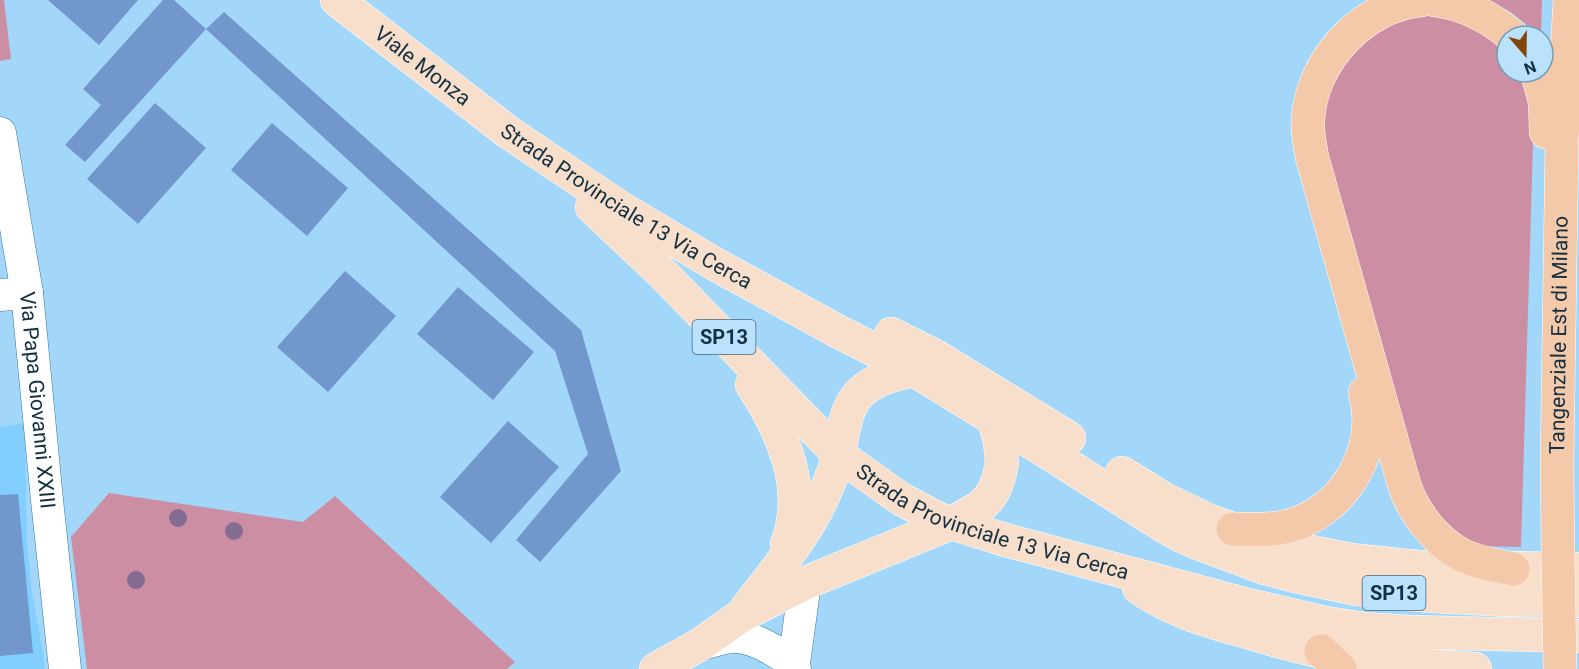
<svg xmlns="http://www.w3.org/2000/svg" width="1579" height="669" font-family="Roboto,sans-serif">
<rect width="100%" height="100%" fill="#a2d7fa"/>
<polygon fill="#82cfff" points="25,423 27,542 32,593 43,653 45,669 0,669 0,427"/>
<g fill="#cb8ea2">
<polygon points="0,0 4,0 11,59 0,61"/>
<polygon points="1486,0 1542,0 1541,36 1509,11"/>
<polygon points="1422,14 1449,17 1479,26 1502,49 1507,56 1507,72 1517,72 1534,110 1521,547 1477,546 1455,533 1432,510 1413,467 1321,142 1323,94 1368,31"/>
<polygon points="109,493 303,522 335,496 515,662 507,669 87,669 71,537"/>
</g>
<g fill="#7297cc">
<polygon points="48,0 138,0 99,45"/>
<polygon points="163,0 174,0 206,29 85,162 65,145 101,105 83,89"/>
<polygon points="224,12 581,330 621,471 540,562 516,540 588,454 555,351 206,29"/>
<polygon points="155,103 206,148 138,224 87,179"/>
<polygon points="272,123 348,188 307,236 231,170"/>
<polygon points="345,271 396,316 328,392 277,347"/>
<polygon points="458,287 534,352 493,400 417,334"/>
<polygon points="508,421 559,467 491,543 440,497"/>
<polygon points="18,494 33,653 0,656 0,495"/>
</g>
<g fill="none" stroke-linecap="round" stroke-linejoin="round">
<g stroke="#34779f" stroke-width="33">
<g id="minor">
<path id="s1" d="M0 133 27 293 47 500 65 669"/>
<polyline points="0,295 27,293"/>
<path d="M701 644C712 642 724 637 734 637 756 637 776 652 794 663"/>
<polyline points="795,669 794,663 805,583"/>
</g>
</g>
<g stroke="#fff" stroke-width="34">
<g id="major">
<path id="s2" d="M337 0 508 132 621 208 713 263 839 332 914 370 1047 452 1162 525 1182 536 1203 545 1265 568 1295 576 1357 589 1431 596 1510 600 1579 601"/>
<path id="s3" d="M592 207 663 274 839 455 901 499 939 519 1002 539 1244 604 1326 623 1365 629 1410 632 1579 636"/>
<polyline points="891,334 937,357 1069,438"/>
<path d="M752 385C783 432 808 488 787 544"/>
<polyline points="1122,473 1164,499 1212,522 1263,539 1311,552 1351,560 1418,567 1579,569"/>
<path d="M1139 588C1170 610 1205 620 1240 630 1273 640 1305 649 1338 655 1384 663 1430 666 1475 669"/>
<path d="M746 609C774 572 807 535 825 492 830 481 835 469 838 458 843 437 844 409 860 393 874 379 896 374 914 370"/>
<polyline points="656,669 701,644 742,615 805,583 952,523 980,507 989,498 994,490 999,477 1002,463 1000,442 994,419"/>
</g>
</g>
<g stroke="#fff" stroke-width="34">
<g id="highway">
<path d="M1422 0C1363 5 1311 61 1308 120 1307 133 1310 145 1312 157L1404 484C1413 512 1435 541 1462 555 1478 563 1496 565 1513 569"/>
<path d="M1434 0C1465 4 1489 16 1512 36"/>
<polyline points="1537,72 1545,102 1546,132"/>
<path d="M1233 529C1251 529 1270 531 1288 526 1344 512 1381 449 1365 393"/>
<path id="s4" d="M1558 554 1557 462 1562 138 1570 0"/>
<polyline points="1321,651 1340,669"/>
</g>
</g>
<use href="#minor" stroke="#fff" stroke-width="32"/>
<use href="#major" stroke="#f8dfcc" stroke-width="33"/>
<use href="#highway" stroke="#f3c9aa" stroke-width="33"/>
<g stroke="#fff" stroke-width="34" stroke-linecap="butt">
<polyline id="highway-bridge" points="1558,554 1560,669"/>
</g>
<use href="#highway-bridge" stroke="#f3c9aa" stroke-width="33"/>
</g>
<g fill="#836d92">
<circle cx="178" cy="518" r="9"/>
<circle cx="234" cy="531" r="9"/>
<circle cx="136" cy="580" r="9"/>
</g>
<g text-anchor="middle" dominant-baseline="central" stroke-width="5" stroke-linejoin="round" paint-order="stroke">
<g fill="#bbe2fd" stroke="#466579" stroke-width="1.5">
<rect x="692.5" y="320" width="63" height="34" rx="4.5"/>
<rect x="1362.5" y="576" width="63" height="34" rx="4.5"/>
</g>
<g font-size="20" font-weight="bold" fill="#143041">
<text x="724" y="337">SP13</text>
<text x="1394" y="593">SP13</text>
</g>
<g font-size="21" fill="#143041" stroke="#bbe2fd">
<text stroke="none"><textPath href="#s2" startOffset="108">Viale Monza</textPath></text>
<text stroke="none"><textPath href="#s2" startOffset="356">Strada Provinciale 13 Via Cerca</textPath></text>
<text stroke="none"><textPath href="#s4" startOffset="219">Tangenziale Est di Milano</textPath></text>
<text stroke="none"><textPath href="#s1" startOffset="270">Via Papa Giovanni XXIII</textPath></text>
<text stroke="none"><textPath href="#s3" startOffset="520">Strada Provinciale 13 Via Cerca</textPath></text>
</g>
</g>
<g transform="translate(1525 54) rotate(160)"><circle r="28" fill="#bbe2fd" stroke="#789bb2" stroke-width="1.5"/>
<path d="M0-4.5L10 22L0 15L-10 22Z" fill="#844606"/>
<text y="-9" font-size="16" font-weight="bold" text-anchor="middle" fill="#143041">N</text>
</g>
</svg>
